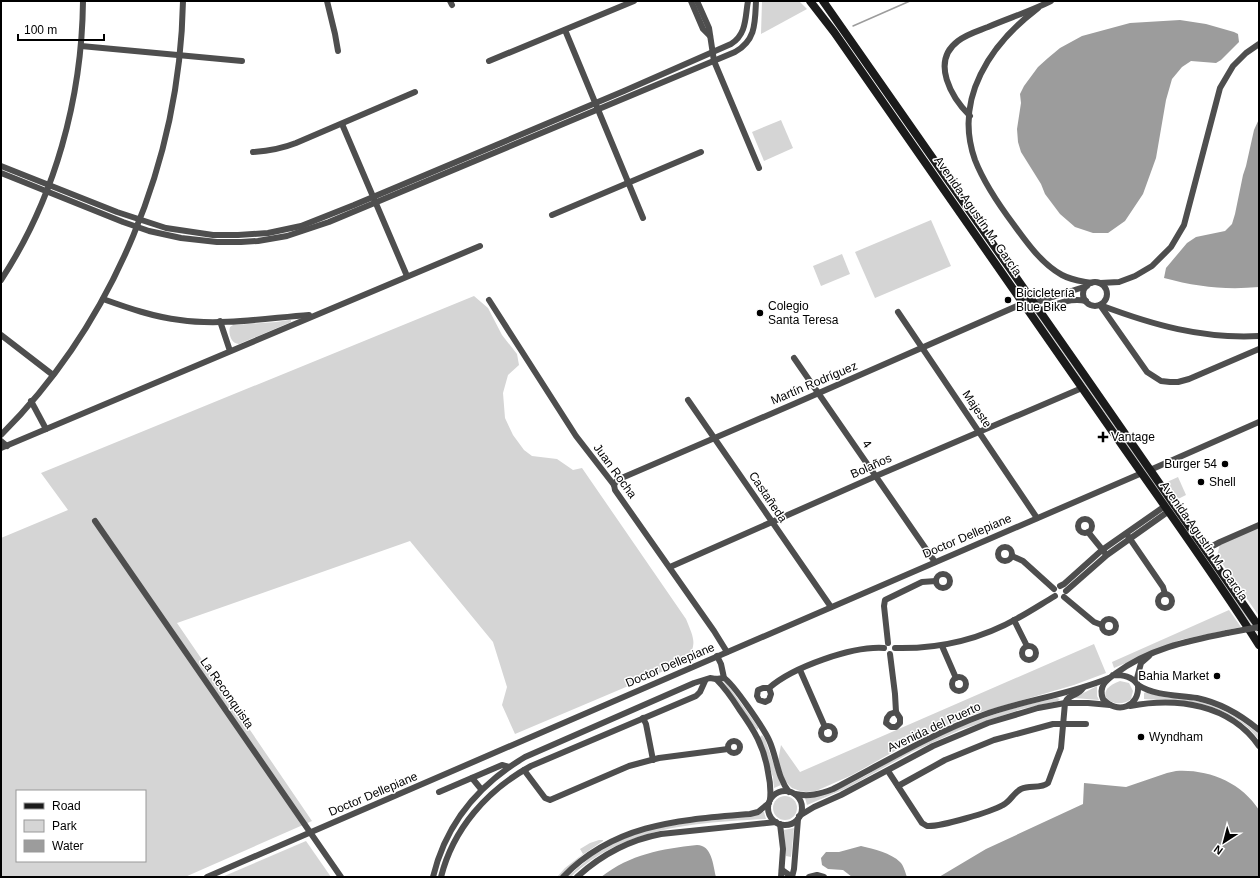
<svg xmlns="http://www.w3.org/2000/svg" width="1260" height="878" font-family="Arial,sans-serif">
<rect width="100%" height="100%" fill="#fff"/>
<g fill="#d5d5d5" fill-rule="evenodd">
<polygon points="762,1 799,1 807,9 761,34"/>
<polygon points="781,120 793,148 764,161 752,132"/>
<polygon points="931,220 951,266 875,298 855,252"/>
<polygon points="842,254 850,274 821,286 813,266"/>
<path d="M474 296 488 308 502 335 517 354 519 365 508 375 503 393 505 418 513 435 524 450 532 456 557 459 573 470 582 468 686 619C694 639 698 644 685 662L515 734 502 705 507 687 493 642 410 541 177 623 312 821 185 877H1V538L68 510 41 473ZM17 791H145V861H17Z"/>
<polygon points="1035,308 1259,631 1259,636 1034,311"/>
<path d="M289 320H291V322L239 344C231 344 228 333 230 327L233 325 276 322Z"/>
<polygon points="1178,477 1186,495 1178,499 1167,482"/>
<polygon points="1259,527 1259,616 1217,556 1220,544"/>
<polygon points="1229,610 1241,627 1180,640 1114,668 1112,662"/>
<polygon points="1094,644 1106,673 1074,685 971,715 940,728 911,742 852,775 816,791 806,792 800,791 792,788 785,781 778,761 781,745 800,772"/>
<polygon points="723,681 728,685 758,727 758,730 756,729"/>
<path d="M1120 681 1129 683 1133 691 1131 699C1116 712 1088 693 1120 681Z"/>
<polygon points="1097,686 1097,696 1099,700 1074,698"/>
<path d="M1146 692C1160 698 1177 698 1192 700 1218 705 1239 718 1259 734V740C1240 714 1206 702 1175 700 1164 699 1154 700 1144 699V693Z"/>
<path d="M1057 698 1060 699 1058 701 1022 709 960 730 912 752 847 788 807 805 805 798C836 797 882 765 910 750 956 726 1006 708 1057 698Z"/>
<polygon points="762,735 765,739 781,785 774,788 773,777 760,739 760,737"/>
<circle cx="785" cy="808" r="12"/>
<path d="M764 812 766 819C696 823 625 826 571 877H567L592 856 618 841 644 831 667 826Z"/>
<polygon points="794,828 791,857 786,856 784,830"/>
<polygon points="599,840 603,840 603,841 581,856 559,877 557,877 565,868 583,854 580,849 590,843"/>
<polygon points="306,841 331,877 222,877"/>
</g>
<g fill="#9c9c9c">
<polygon points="1180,20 1206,24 1234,32 1238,34 1239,42 1221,60 1216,63 1191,61 1182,67 1172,79 1166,100 1156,158 1143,194 1125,221 1108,233 1093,233 1075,227 1060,214 1045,194 1041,184 1021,152 1018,142 1017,129 1021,103 1020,94 1024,86 1038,67 1048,58 1060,48 1082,36 1130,23"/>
<path d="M1259 119V287C1226 290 1197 287 1164 278L1166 268 1187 243 1196 237 1225 231 1232 224 1235 214 1243 175 1246 166 1254 130Z"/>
<path d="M1176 771C1208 769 1241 782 1259 810V877H939L986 849 1083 804 1084 783 1126 787 1167 773Z"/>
<path d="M697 845C712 845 713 865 716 877H601C631 854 661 849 697 845Z"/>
<path d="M861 846C874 849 891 853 900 862 904 866 905 872 907 877H852L843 870 828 869 822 865 821 858 826 852H839Z"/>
</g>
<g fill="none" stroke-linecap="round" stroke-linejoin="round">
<polyline stroke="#9c9c9c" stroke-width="1.5" points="853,26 910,1"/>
<g stroke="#4e4e4e" stroke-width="6">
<polyline points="327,1 335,34 338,51"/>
<polyline points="450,1 452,5"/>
<polyline points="691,1 703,29 710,36"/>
<polyline points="697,1 709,28 714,61 759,168"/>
<path d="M1038 8C991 44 953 98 975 160 984 183 999 205 1014 225 1027 243 1042 264 1062 275 1071 280 1081 281 1091 283"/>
<polyline points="565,30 643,218"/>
<polyline points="81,46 242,61"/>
<polyline points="489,61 634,1"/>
<path d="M970 116C952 98 930 62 958 41 967 34 978 31 988 27 1009 18 1031 11 1051 1"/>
<polyline points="342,124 407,276"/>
<path d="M253 152C268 151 281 149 296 143L415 92"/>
<path d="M1 166 117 212 166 228 213 235H238L268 233 301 226 354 205 624 91 731 44C747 34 745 17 748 1"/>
<path d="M1 173 123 222 149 231 181 238 217 242H241L258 241 287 236 329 222 735 52C756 40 755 23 756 1"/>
<polyline points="552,215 701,152"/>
<path d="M1 280C55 198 82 98 83 1"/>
<circle cx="1095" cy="294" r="12"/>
<polyline points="1100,283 1119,282 1135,276 1152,266 1171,247 1184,225 1220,88 1233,66 1246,53 1259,44"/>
<path d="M103 299C128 308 154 317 180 320 220 326 268 318 309 315"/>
<polyline points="489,300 576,436 614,485 615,490 714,631 727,652"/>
<polyline points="1100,305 1147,372 1161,381 1170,382 1178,382 1189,379 1259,349"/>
<path d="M1100 305C1153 325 1202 339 1259 336"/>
<path d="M1039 311C1054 305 1070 297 1086 301"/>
<polyline points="898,312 1037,518"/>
<polyline points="1031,312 1034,303 1087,286"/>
<polyline points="220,321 230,351"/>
<polyline points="1,335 53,375"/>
<polyline points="794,358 935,562"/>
<polyline points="688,400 831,607"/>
<polyline points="31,401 46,429"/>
<path d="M1 435C114 322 180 161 183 1"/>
<polyline points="1,441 7,446"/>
<polyline points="1,448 480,246"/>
<polyline points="1150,470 1259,422"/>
<path d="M614 485 617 480C753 422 889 363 1024 303L1028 295"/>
<circle cx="1085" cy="526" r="7"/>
<polyline points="95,521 341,877"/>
<polyline points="1088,532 1105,553"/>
<polyline points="1128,536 1163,587 1165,594"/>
<circle cx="1005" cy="554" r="7"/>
<polyline points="1205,550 1220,542 1259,525"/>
<polyline points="1012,556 1023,561 1054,589"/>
<polyline points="670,567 876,476 1082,388"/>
<circle cx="943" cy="581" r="7"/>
<polyline points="1060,586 1064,584 1102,550 1165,506"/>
<polyline points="1066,591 1107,555 1169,511"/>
<circle cx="1165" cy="601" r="7"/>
<polyline points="1064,597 1094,622 1102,625"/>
<circle cx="1109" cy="626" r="7"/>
<polyline points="1014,620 1027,646"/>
<polyline points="888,643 884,606 885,600 922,582 936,581"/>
<circle cx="1029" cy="653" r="7"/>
<polyline points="942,646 956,678"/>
<path d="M895 648C938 649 981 639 1018 618 1031 611 1043 603 1055 596"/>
<polyline points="890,654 895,694 896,712"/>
<polyline points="717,656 721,664 724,678"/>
<polyline points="800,670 825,727"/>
<path d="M1113 675C1123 675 1132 676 1138 685 1140 707 1117 715 1103 699 1098 687 1106 680 1115 674 1148 649 1187 641 1227 633"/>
<circle cx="959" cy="684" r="7"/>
<path d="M716 679C725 688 732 698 739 709 754 730 764 746 768 772 770 781 771 791 770 800"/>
<polyline points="1136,682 1141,663 1149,656"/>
<path d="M1138 685C1155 696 1177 695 1197 698 1221 703 1241 715 1259 730"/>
<polygon points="763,688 769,688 771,694 769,700 765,702 759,700 757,696 758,690"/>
<path d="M769 688C793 667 852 646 884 648"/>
<path d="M1130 706C1177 697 1230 704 1259 746"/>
<polygon points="896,712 900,718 900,723 896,727 891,727 886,723 887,718 890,714"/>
<polyline points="643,718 646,724 653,760"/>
<circle cx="828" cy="733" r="7"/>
<circle cx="734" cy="747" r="6"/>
<polyline points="524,770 545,798 550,800 629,766 659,758 728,749"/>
<path d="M888 771 922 823 927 826C940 827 991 812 1003 805 1011 801 1013 793 1021 789 1030 785 1041 789 1048 783L1061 748 1065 703C1068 694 1077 697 1083 688"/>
<polyline points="472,778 481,789"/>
<polyline points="898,786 945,760 994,740 1053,724 1086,724"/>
<circle cx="785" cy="808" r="17"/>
<polyline points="439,792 502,765 509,767"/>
<path d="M795 794C809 797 820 794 833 789 883 763 931 734 983 715 1024 700 1069 695 1109 678"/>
<polyline points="799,816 814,807 841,795 933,746 988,723 1038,708 1065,703 1088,703 1110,705"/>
<polyline points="780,824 783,849 781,877"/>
<polyline points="782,870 792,877 794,869 798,819"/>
<polyline points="207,877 1142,473"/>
<path d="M433 877C446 823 478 785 525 757L694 683 710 678 716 679 724 678C733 683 764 729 769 740 777 757 777 777 789 792"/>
<path d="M441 877C453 829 487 790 531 766L696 696 700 692 705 681"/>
<path d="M563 877C615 823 680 820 750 814L758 812 769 803"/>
<path d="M577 877C601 855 629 840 661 834L776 822"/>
<polyline points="809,877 817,875 824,877"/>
</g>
<g stroke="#1b1b1b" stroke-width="8">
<path d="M810 1 834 32C928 167 1023 302 1117 438 1165 507 1214 574 1259 645"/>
<polyline points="823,1 1085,376 1259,627"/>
</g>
<polyline stroke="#4e4e4e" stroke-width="6" points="1227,633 1259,627"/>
</g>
<g fill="#000" stroke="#fff" stroke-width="1.5">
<circle cx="1008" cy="300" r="4"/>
<circle cx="760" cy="313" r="4"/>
<path d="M1101 431h4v4h4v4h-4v4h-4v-4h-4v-4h4z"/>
<circle cx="1225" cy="464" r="4"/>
<circle cx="1201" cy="482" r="4"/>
<circle cx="1217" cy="676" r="4"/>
<circle cx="1141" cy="737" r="4"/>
</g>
<g text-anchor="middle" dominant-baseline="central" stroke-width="3" stroke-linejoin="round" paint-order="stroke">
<g font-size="12" fill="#000" stroke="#fff">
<text transform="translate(978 216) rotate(55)">Avenida Agustín M. García</text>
<text transform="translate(814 383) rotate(-23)">Martín Rodríguez</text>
<text transform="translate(977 409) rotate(56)">Majeste</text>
<text transform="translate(867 444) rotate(55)">4</text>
<text transform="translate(871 466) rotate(-24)">Bolaños</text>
<text transform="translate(615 471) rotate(54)">Juan Rocha</text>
<text transform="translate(768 497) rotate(56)">Castañeda</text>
<text transform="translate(967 536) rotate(-23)">Doctor Dellepiane</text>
<text transform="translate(1204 541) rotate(55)">Avenida Agustín M. García</text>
<text transform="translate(670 665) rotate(-23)">Doctor Dellepiane</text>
<text transform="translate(227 693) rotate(55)">La Reconquista</text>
<text transform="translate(934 727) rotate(-25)">Avenida del Puerto</text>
<text transform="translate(373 794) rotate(-23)">Doctor Dellepiane</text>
</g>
<g font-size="12" fill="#000" stroke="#fff" text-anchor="start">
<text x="1016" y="293">Bicicletería<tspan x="1016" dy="14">Blue Bike</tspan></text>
<text x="768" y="306">Colegio<tspan x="768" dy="14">Santa Teresa</tspan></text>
<text x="1111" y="437">Vantage</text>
<text x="1217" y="464" text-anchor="end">Burger 54</text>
<text x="1209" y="482">Shell</text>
<text x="1209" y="676" text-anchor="end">Bahia Market</text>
<text x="1149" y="737">Wyndham</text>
</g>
</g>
<rect width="1260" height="878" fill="none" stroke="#000000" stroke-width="4"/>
<rect x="16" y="790" width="130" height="72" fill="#ffffff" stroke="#999999"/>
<rect x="24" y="803" width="20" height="6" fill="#1b1b1b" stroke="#999999"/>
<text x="52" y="810" font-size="12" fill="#000000">Road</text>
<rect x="24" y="820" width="20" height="12" fill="#d5d5d5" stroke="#999999"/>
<text x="52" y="830" font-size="12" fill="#000000">Park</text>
<rect x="24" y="840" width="20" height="12" fill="#9c9c9c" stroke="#999999"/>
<text x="52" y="850" font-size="12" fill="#000000">Water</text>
<g transform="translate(1224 842) rotate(216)" stroke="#ffffff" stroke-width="3" paint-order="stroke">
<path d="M0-3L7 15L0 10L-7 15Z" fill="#000000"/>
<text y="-6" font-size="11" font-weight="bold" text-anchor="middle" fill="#000000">N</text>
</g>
<path d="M18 34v6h86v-6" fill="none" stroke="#000000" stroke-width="2"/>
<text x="24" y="34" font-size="12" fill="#000000" stroke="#ffffff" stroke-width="3" paint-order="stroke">100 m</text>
</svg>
